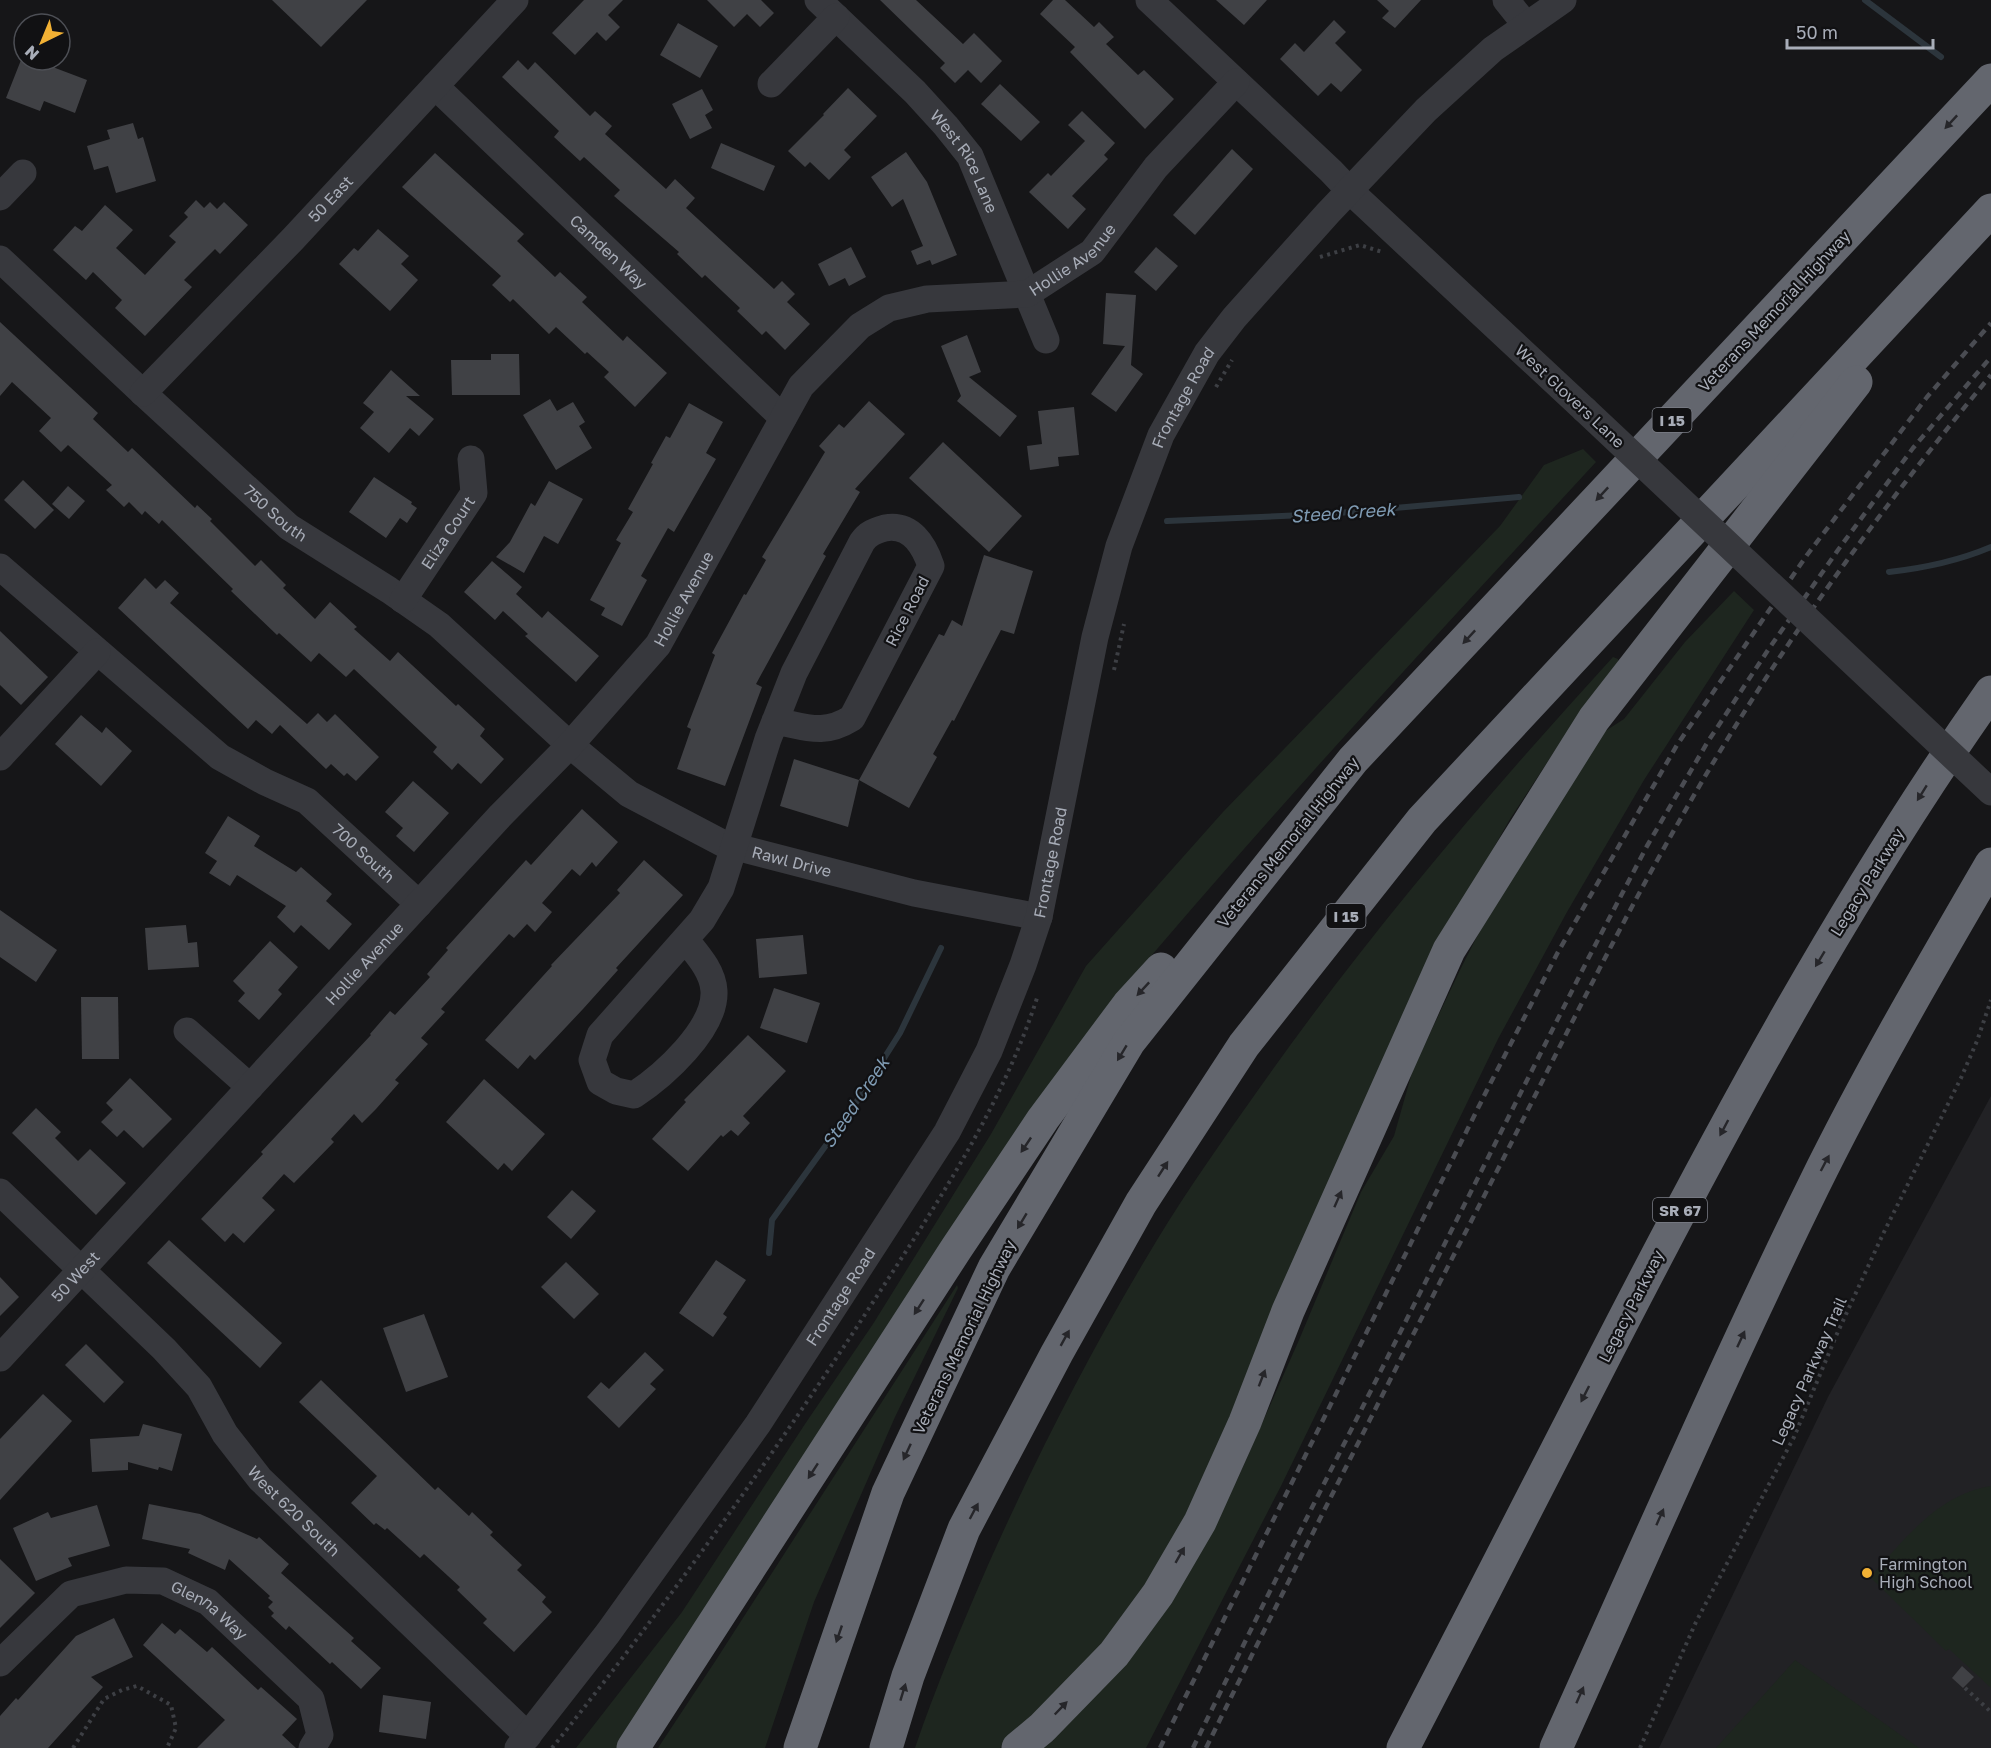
<svg xmlns="http://www.w3.org/2000/svg" width="1991" height="1748" font-family="'Golos Text',sans-serif">
<rect width="100%" height="100%" fill="#161618"/>
<polygon fill="#222225" points="1991,1096 1991,1748 1659,1748 1828,1397"/>
<g fill="#1e261f">
<path d="M1583 449 1596 462C1433 639 1269 815 1114 1000L623 1748H576L682 1612 805 1424 873 1324 991 1134 1086 966 1223 812 1500 526 1544 465Z"/>
<polygon points="1734,591 1754,610 1644,780 1567,912 1498,1039 1281,1486 1146,1748 1039,1748 1237,1480 1299,1340 1361,1192 1394,1136 1413,1069 1460,970 1502,887 1599,735 1624,719 1685,642"/>
<path d="M1613 657 1618 659V663L1554 752 1510 819 1467 895 1210 1481 1110 1640 1000 1748H915C936 1686 962 1625 988 1565 1038 1453 1094 1344 1157 1240 1188 1189 1222 1141 1256 1093 1364 939 1486 796 1613 657Z"/>
<polygon points="957,1285 958,1288 895,1417 814,1602 765,1748 658,1748 716,1660"/>
<path d="M1991 1486V1688L1949 1649 1946 1651 1870 1577C1905 1539 1937 1495 1991 1486Z"/>
<polygon points="1795,1660 1919,1748 1716,1748"/>
</g>
<g fill="none" stroke-linecap="round" stroke-linejoin="round">
<g stroke="#2c353c" stroke-width="6">
<polyline points="1865,0 1941,57"/>
<polyline points="1167,521 1327,514 1519,497"/>
<path d="M1889 572C1925 568 1958 561 1991 547"/>
<polyline points="769,1253 772,1220 850,1112 900,1033 941,948"/>
</g>
</g>
<g fill="#404145">
<polygon points="272,0 367,0 321,47"/>
<polygon points="584,0 623,0 608,15 620,27 606,41 597,32 575,55 552,33"/>
<polygon points="707,0 761,0 774,13 760,27 747,14 734,27"/>
<polygon points="880,0 916,0 963,44 974,33 1002,61 981,83 968,70 955,83 940,68 945,63"/>
<polygon points="1053,0 1065,0 1094,27 1099,22 1114,37 1106,44 1138,75 1144,70 1174,99 1145,129 1070,52 1075,47 1040,14"/>
<polygon points="1216,0 1267,0 1244,25"/>
<polygon points="1377,0 1421,0 1395,28 1382,18 1389,11"/>
<polygon points="1334,20 1346,32 1335,43 1362,70 1341,92 1331,83 1318,96 1280,59 1295,43 1304,52"/>
<polygon points="678,23 718,46 700,78 660,55"/>
<polygon points="21,60 53,60 50,66 87,80 75,113 44,101 40,111 6,98"/>
<polygon points="518,60 528,70 535,62 590,116 595,111 612,126 605,134 666,189 675,179 695,198 686,208 774,289 782,281 795,294 787,302 810,324 785,350 766,331 762,335 737,311 740,308 705,275 702,278 677,254 679,252 614,196 620,190 584,157 580,161 554,137 559,131 502,77"/>
<polygon points="1000,84 1040,122 1021,141 981,104"/>
<polygon points="848,88 877,116 844,150 851,157 829,180 810,162 805,167 788,151 824,115 823,114"/>
<polygon points="702,89 713,110 705,115 712,128 690,139 672,104"/>
<polygon points="1082,111 1115,143 1104,155 1108,159 1072,196 1086,209 1068,229 1029,192 1048,173 1051,176 1085,141 1068,125"/>
<polygon points="133,123 138,139 143,137 156,181 116,193 108,166 94,170 87,146 110,139 107,130"/>
<polygon points="721,143 775,166 764,191 711,168"/>
<polygon points="1232,149 1253,169 1195,235 1173,215"/>
<polygon points="906,152 927,182 957,255 932,265 930,260 917,265 911,251 923,246 903,199 892,207 871,177"/>
<polygon points="435,153 524,234 517,241 555,277 560,272 587,297 582,302 623,341 627,336 667,373 635,407 604,377 609,372 587,352 585,354 556,327 549,334 513,299 510,302 492,285 501,276 402,187"/>
<polygon points="196,200 204,208 210,202 217,209 224,202 248,225 220,254 215,249 184,280 192,287 145,336 115,308 122,300 93,272 86,280 53,250 75,226 82,231 105,205 133,230 116,248 145,275 176,242 169,236 188,217 184,213"/>
<polygon points="378,229 409,256 401,264 418,280 390,311 339,264 354,248 358,251"/>
<polygon points="851,247 866,277 849,286 845,278 829,286 818,264"/>
<polygon points="1156,247 1178,266 1156,291 1134,272"/>
<polygon points="1106,293 1136,295 1131,365 1143,374 1116,412 1091,394 1125,346 1103,344"/>
<polygon points="0,322 98,413 93,419 128,452 132,448 195,508 197,505 212,519 210,521 255,566 261,560 286,585 283,588 315,619 330,602 357,627 354,629 390,661 398,652 456,706 458,704 485,729 480,736 504,759 481,784 458,763 452,770 433,752 437,747 354,669 346,677 319,653 311,662 279,633 277,635 231,591 233,589 162,520 159,524 145,511 142,515 129,502 124,507 106,490 112,485 68,445 61,452 39,431 51,418 12,382 0,396"/>
<polygon points="967,335 981,372 969,377 1017,416 1000,437 957,401 961,396 941,346"/>
<polygon points="491,354 519,354 520,395 452,395 451,360 491,360"/>
<polygon points="391,370 420,396 406,396 434,419 419,436 410,428 389,453 360,428 374,412 363,403"/>
<polygon points="550,399 557,411 573,402 585,422 579,426 592,448 556,470 523,415"/>
<polygon points="869,401 905,434 855,489 860,492 823,554 826,556 756,684 762,687 725,786 677,769 691,729 687,727 715,655 712,653 744,594 746,595 766,560 762,557 825,452 819,446 839,424 844,428"/>
<polygon points="689,403 723,422 706,453 716,459 674,532 668,528 641,576 647,580 622,626 601,615 605,608 590,600 621,543 616,540 633,512 628,509 653,464 651,463 666,436 670,438"/>
<polygon points="1074,407 1079,455 1058,457 1059,466 1030,470 1027,446 1042,444 1038,411"/>
<polygon points="943,442 1022,516 989,552 909,478"/>
<polygon points="374,477 412,502 411,504 417,508 407,523 400,518 386,538 349,512"/>
<polygon points="23,480 54,510 35,529 4,500"/>
<polygon points="549,481 583,499 558,544 544,536 524,573 496,557 510,542 531,503 535,506"/>
<polygon points="68,486 85,501 69,519 52,504"/>
<polygon points="984,555 1033,571 1014,634 1001,630 954,721 952,720 933,754 937,757 909,808 859,780 848,827 780,806 794,759 859,780 939,634 944,636 952,620 962,626"/>
<polygon points="492,561 522,587 516,594 542,618 548,611 599,656 576,682 525,636 528,634 503,611 495,620 464,592"/>
<polygon points="145,578 156,589 165,580 179,593 170,603 307,724 318,713 327,722 335,714 379,757 356,781 347,773 344,776 331,764 326,769 280,725 272,734 256,720 248,729 118,608"/>
<polygon points="0,631 48,677 21,705 0,685"/>
<polygon points="81,715 102,733 106,727 132,751 101,786 55,744"/>
<polygon points="413,781 449,813 414,852 396,836 403,828 385,812"/>
<polygon points="582,809 618,842 596,867 592,862 580,876 572,869 542,903 552,912 535,932 527,924 514,938 509,934 441,1009 445,1012 421,1038 428,1044 395,1080 399,1083 376,1109 362,1123 354,1114 331,1139 334,1142 294,1183 284,1174 262,1198 275,1210 244,1243 233,1233 225,1242 201,1219 263,1154 261,1152 371,1035 370,1034 390,1011 395,1015 430,977 427,974 448,950 446,948 526,860 531,865"/>
<polygon points="228,816 260,836 254,846 296,872 301,867 332,894 326,901 352,924 329,950 301,925 294,933 277,917 286,906 237,875 230,886 209,873 217,861 205,853"/>
<polygon points="644,860 683,895 616,968 618,970 583,1009 535,1060 530,1055 518,1069 485,1040 552,966 551,965 620,893 617,890"/>
<polygon points="0,910 57,950 36,982 0,957"/>
<polygon points="186,925 188,943 197,942 199,967 148,970 145,928"/>
<polygon points="803,935 807,974 759,978 756,939"/>
<polygon points="270,941 298,967 278,990 282,994 259,1020 238,1001 245,993 233,981"/>
<polygon points="774,988 820,1003 807,1043 760,1028"/>
<polygon points="81,997 118,997 119,1059 82,1059"/>
<polygon points="748,1035 786,1071 743,1116 750,1123 738,1136 731,1130 723,1137 721,1135 688,1171 652,1139 686,1102 684,1100"/>
<polygon points="130,1078 172,1119 143,1148 124,1130 117,1137 101,1122 113,1110 106,1103"/>
<polygon points="484,1079 545,1134 512,1171 504,1163 498,1170 446,1122"/>
<polygon points="36,1108 61,1132 55,1138 78,1161 90,1149 126,1183 96,1215 12,1133"/>
<polygon points="572,1190 596,1211 571,1239 547,1217"/>
<polygon points="169,1240 282,1343 260,1368 147,1263"/>
<polygon points="716,1260 746,1280 723,1314 727,1317 713,1337 679,1313"/>
<polygon points="566,1262 599,1294 574,1319 541,1287"/>
<polygon points="0,1277 19,1297 0,1316"/>
<polygon points="424,1314 448,1377 406,1392 383,1328"/>
<polygon points="86,1344 124,1382 104,1403 65,1365"/>
<polygon points="645,1352 664,1370 650,1384 656,1389 619,1428 587,1397 601,1382 609,1389"/>
<polygon points="321,1380 435,1490 438,1487 469,1516 472,1512 493,1532 490,1535 522,1565 517,1570 546,1597 542,1602 552,1612 514,1652 483,1623 487,1619 457,1590 460,1587 424,1554 420,1558 387,1528 385,1530 376,1523 374,1525 351,1503 377,1476 299,1402"/>
<polygon points="43,1394 72,1421 0,1500 0,1439"/>
<polygon points="143,1424 182,1434 172,1471 159,1467 158,1470 128,1462 128,1470 92,1472 90,1439 139,1436"/>
<polygon points="149,1504 200,1514 257,1539 259,1537 289,1564 281,1573 354,1638 351,1641 381,1668 361,1689 332,1662 330,1664 289,1626 286,1630 271,1616 274,1613 268,1607 273,1602 268,1598 270,1596 229,1559 225,1570 188,1553 190,1549 142,1539"/>
<polygon points="97,1505 110,1546 68,1558 72,1566 36,1581 13,1528 48,1512 51,1518"/>
<polygon points="0,1559 35,1593 0,1628"/>
<polygon points="114,1618 133,1657 91,1677 103,1687 48,1748 0,1748 0,1716 16,1698 18,1700 76,1636"/>
<polygon points="162,1623 175,1634 180,1629 207,1652 212,1647 258,1690 261,1687 297,1719 282,1735 296,1748 197,1748 225,1720 143,1645"/>
<polygon points="1962,1666 1974,1677 1963,1688 1952,1678"/>
<polygon points="383,1695 431,1702 426,1739 379,1732"/>
</g>
<g fill="none" stroke-linecap="round" stroke-linejoin="round">
<g stroke="#3d3f44" stroke-width="4" stroke-dasharray="3 4.5" stroke-linecap="butt">
<polyline points="1320,257 1360,245 1382,252"/>
<polyline points="1216,387 1232,360"/>
<polyline points="1114,670 1124,624"/>
<polyline points="1965,1688 1991,1712"/>
<polyline points="73,1748 104,1699 122,1690 137,1686 171,1705 176,1728 167,1748"/>
<path d="M552 1748C668 1603 776 1452 877 1296 938 1202 1002 1106 1037 998"/>
<polyline points="1640,1748 1696,1622 1794,1437 1836,1336 1883,1234 1961,1078 1977,1041 1991,1000"/>
</g>
<g stroke="#37383d" stroke-width="27">
<path id="s1" d="M818 0 915 92 946 126 970 156 1046 340"/>
<polyline points="1149,0 1331,171 1349,190 1585,410"/>
<polyline points="1506,0 1526,25"/>
<polyline points="771,84 836,17"/>
<path id="s2" d="M435 86 783 418"/>
<polyline points="0,197 23,173"/>
<path id="s3" d="M0 259 143 393 289 527 389 590 439 625 570 745 629 794 724 844 914 893 1039 917"/>
<path id="s4" d="M143 393 292 240 515 0"/>
<path id="s5" d="M0 567 220 757 265 782 307 801 419 904"/>
<path id="s6" d="M403 600 474 493 471 459"/>
<polyline points="0,757 97,652"/>
<path d="M685 939C697 954 713 971 714 991 716 1029 663 1076 634 1095L616 1091 600 1082 592 1060 600 1035 702 920 721 888 768 739 794 673 862 542C868 533 875 531 885 528 911 523 924 545 931 566L852 718C823 736 807 727 775 721"/>
<polyline points="187,1031 250,1087"/>
<path id="s7" d="M0 1192 164 1349 199 1387 225 1434 260 1479 528 1736"/>
<path id="s8" d="M0 1358 501 815 570 745 658 645 801 386 860 326 889 308 927 299 1027 294 1092 252 1156 167 1236 82"/>
<path id="s9" d="M0 1663 71 1594 126 1580 163 1581 208 1602 311 1699 320 1735 312 1748"/>
<path id="s10" d="M518 1748 608 1633 758 1424 947 1132 989 1051 1023 965 1039 917 1095 637 1119 546 1161 435 1207 353 1234 318 1328 213 1426 110 1493 49 1563 0"/>
</g>
<g stroke="#63666e" stroke-width="33">
<polyline points="633,1748 956,1249 1043,1119 1128,1005 1161,969"/>
<polyline points="800,1748 888,1493 994,1268 1129,1042 1353,760 1991,80"/>
<polyline points="886,1748 908,1676 964,1529 1057,1353 1141,1203 1244,1045 1422,820 1991,210"/>
<polyline points="1018,1748 1042,1728 1114,1654 1158,1594 1200,1522 1245,1422 1288,1311 1449,950 1594,719 1856,382"/>
<path d="M1403 1748C1472 1615 1541 1481 1609 1348 1725 1123 1845 899 1991 692"/>
<path d="M1556 1748C1641 1560 1723 1370 1814 1185 1868 1075 1930 969 1991 864"/>
</g>
<g stroke="#4a4c52" stroke-width="4.5" stroke-dasharray="8 6" stroke-linecap="butt">
<polyline points="1160,1748 1487,1090 1558,952 1677,745 1807,555 1927,397 1991,323"/>
<polyline points="1193,1748 1264,1603 1589,957 1647,846 1707,743 1768,650 1838,550 1913,448 1991,357"/>
<path d="M1206 1748C1301 1555 1398 1363 1497 1171 1557 1053 1615 933 1681 818 1770 660 1876 514 1991 375"/>
</g>
<polyline stroke="#37383d" stroke-width="27" points="1585,410 1991,792"/>
</g>
<defs><path id="oneway-solid" d="M-6-.8H1V-3.2L6.5 0L1 3.2V.8H-6Z" transform="scale(1.5)"/></defs>
<g fill="#26262a">
<use href="#oneway-solid" transform="translate(1951 122) rotate(133)"/>
<use href="#oneway-solid" transform="translate(1602 494) rotate(133)"/>
<use href="#oneway-solid" transform="translate(1469 637) rotate(133)"/>
<use href="#oneway-solid" transform="translate(1922 793) rotate(122)"/>
<use href="#oneway-solid" transform="translate(1820 959) rotate(121)"/>
<use href="#oneway-solid" transform="translate(1143 989) rotate(133)"/>
<use href="#oneway-solid" transform="translate(1122 1053) rotate(121)"/>
<use href="#oneway-solid" transform="translate(1724 1128) rotate(118)"/>
<use href="#oneway-solid" transform="translate(1026 1145) rotate(124)"/>
<use href="#oneway-solid" transform="translate(1825 1163) rotate(-62)"/>
<use href="#oneway-solid" transform="translate(1163 1169) rotate(-57)"/>
<use href="#oneway-solid" transform="translate(1338 1199) rotate(-66)"/>
<use href="#oneway-solid" transform="translate(1022 1221) rotate(121)"/>
<use href="#oneway-solid" transform="translate(919 1307) rotate(123)"/>
<use href="#oneway-solid" transform="translate(1065 1338) rotate(-61)"/>
<use href="#oneway-solid" transform="translate(1741 1339) rotate(-65)"/>
<use href="#oneway-solid" transform="translate(1262 1378) rotate(-69)"/>
<use href="#oneway-solid" transform="translate(1585 1394) rotate(117)"/>
<use href="#oneway-solid" transform="translate(907 1452) rotate(115)"/>
<use href="#oneway-solid" transform="translate(813 1471) rotate(123)"/>
<use href="#oneway-solid" transform="translate(974 1511) rotate(-62)"/>
<use href="#oneway-solid" transform="translate(1660 1517) rotate(-66)"/>
<use href="#oneway-solid" transform="translate(1180 1555) rotate(-60)"/>
<use href="#oneway-solid" transform="translate(839 1634) rotate(109)"/>
<use href="#oneway-solid" transform="translate(903 1692) rotate(-73)"/>
<use href="#oneway-solid" transform="translate(1580 1695) rotate(-66)"/>
<use href="#oneway-solid" transform="translate(1061 1708) rotate(-46)"/>
</g>
<circle fill="#f2b134" stroke="#111113" stroke-width="2" cx="1867" cy="1573" r="6"/>
<g text-anchor="middle" dominant-baseline="central" stroke-width="4.5" stroke-linejoin="round" paint-order="stroke">
<g fill="#111113" stroke="#7b7e86" stroke-width="1.5">
<rect x="1652.5" y="408" width="39" height="24" rx="4.5"/>
<rect x="1326.5" y="904" width="39" height="24" rx="4.5"/>
<rect x="1653" y="1198" width="54" height="24" rx="4.5"/>
</g>
<g font-size="15" font-weight="bold" fill="#a8adb8">
<text x="1672" y="420">I 15</text>
<text x="1346" y="916">I 15</text>
<text x="1680" y="1210">SR 67</text>
</g>
<g font-size="16" fill="#a8adb8" stroke="#111113">
<text stroke="none"><textPath href="#s1" startOffset="220">West Rice Lane</textPath></text>
<text stroke="none"><textPath href="#s4" startOffset="270">50 East</textPath></text>
<text stroke="none"><textPath href="#s2" startOffset="240">Camden Way</textPath></text>
<text stroke="none"><textPath href="#s8" startOffset="1581">Hollie Avenue</textPath></text>
<text transform="translate(1774 311) rotate(-47)">Veterans Memorial Highway</text>
<text transform="translate(1570 396) rotate(43)">West Glovers Lane</text>
<text stroke="none"><textPath href="#s10" startOffset="1527">Frontage Road</textPath></text>
<text stroke="none"><textPath href="#s3" startOffset="375">750 South</textPath></text>
<text stroke="none"><textPath href="#s6" startOffset="81">Eliza Court</textPath></text>
<text stroke="none"><textPath href="#s8" startOffset="1023">Hollie Avenue</textPath></text>
<text transform="translate(907 611) rotate(-63)">Rice Road</text>
<text transform="translate(1288 842) rotate(-51)">Veterans Memorial Highway</text>
<text stroke="none"><textPath href="#s5" startOffset="465">700 South</textPath></text>
<text stroke="none"><textPath href="#s3" startOffset="1005">Rawl Drive</textPath></text>
<text stroke="none"><textPath href="#s10" startOffset="1041">Frontage Road</textPath></text>
<text transform="translate(1867 882) rotate(-58)">Legacy Parkway</text>
<text stroke="none"><textPath href="#s8" startOffset="537">Hollie Avenue</textPath></text>
<text stroke="none"><textPath href="#s8" startOffset="111">50 West</textPath></text>
<text stroke="none"><textPath href="#s10" startOffset="555">Frontage Road</textPath></text>
<text transform="translate(1631 1306) rotate(-63)">Legacy Parkway</text>
<text transform="translate(964 1337) rotate(-64)">Veterans Memorial Highway</text>
<text transform="translate(1809 1371) rotate(-66)">Legacy Parkway Trail</text>
<text stroke="none"><textPath href="#s7" startOffset="436">West 620 South</textPath></text>
<text stroke="none"><textPath href="#s9" startOffset="248">Glenna Way</textPath></text>
</g>
<g font-size="16" fill="#a8adb8" stroke="#111113" text-anchor="start">
<text x="1879" y="1564">Farmington<tspan x="1879" dy="18">High School</tspan></text>
</g>
<g font-size="18" font-style="italic" fill="#7f9bb3" stroke="#111113">
<text transform="translate(1343 512) rotate(-4)">Steed Creek</text>
<text transform="translate(855 1102) rotate(-56)">Steed Creek</text>
</g>
</g>
<g transform="translate(42 42) rotate(223)"><circle r="28" fill="#111113" stroke="#4d4f55" stroke-width="1.5"/>
<path d="M0-4.5L10 22L0 15L-10 22Z" fill="#f2b134"/>
<text y="-9" font-size="16" font-weight="bold" text-anchor="middle" fill="#a8adb8">N</text>
</g>
<path d="M1787 39v9h146v-9" fill="none" stroke="#a8adb8" stroke-width="3"/>
<text x="1796" y="39" font-size="18" fill="#a8adb8" stroke="#111113" stroke-width="4.5" paint-order="stroke">50 m</text>
</svg>
